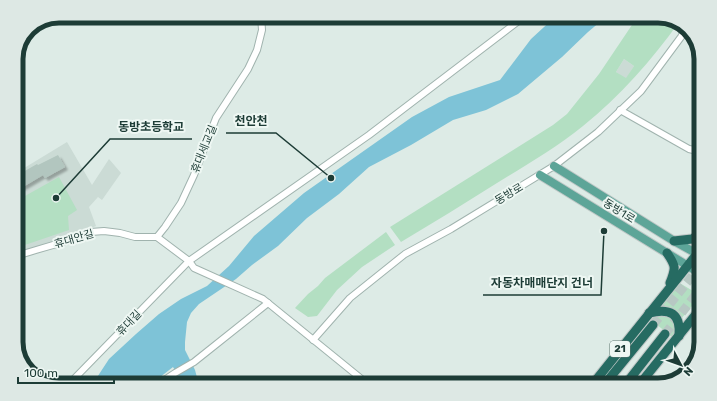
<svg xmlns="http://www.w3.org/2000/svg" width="717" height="401" font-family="Rubik,'Noto Sans KR',sans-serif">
<defs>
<filter id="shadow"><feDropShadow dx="3" dy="3" stdDeviation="1" flood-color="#0004"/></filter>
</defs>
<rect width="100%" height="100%" fill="#ddebe6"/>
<g fill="#cbdbd5">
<polygon points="624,59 634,66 626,79 616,72"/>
<polygon points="67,142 92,185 109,159 121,173 102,200 98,197 89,207 96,226 69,238 34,247 16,254 16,173"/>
</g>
<g fill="#b3dfc2" fill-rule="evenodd">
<path d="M638 16H658L679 22C652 60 620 96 583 126 556 148 526 165 497 183 465 203 433 223 401 242L390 227 553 125 567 114 599 74ZM624 59 634 66 626 78 616 72Z"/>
<polygon points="59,177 77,210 68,216 69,230 16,248 16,201"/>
<polygon points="386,232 395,245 362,267 337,290 317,316 308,317 295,308 308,294 318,286 325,278"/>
<path d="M678 282 698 294 692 306 681 319C677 309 671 307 661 306Z"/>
<polygon points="654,316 667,316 675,322 676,331 673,338 650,319"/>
</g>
<polygon fill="#7ec3d7" points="556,16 607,16 588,32 562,57 518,94 486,110 453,120 411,145 369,167 339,194 307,218 278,246 252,265 236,279 199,304 191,313 187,322 185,342 185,350 195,370 199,385 184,385 173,367 150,385 92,385 109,359 136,334 159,314 181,299 207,286 229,266 254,236 304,193 412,117 449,97 500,80 531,39"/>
<polygon fill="#b2c6bf" filter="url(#shadow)" points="58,155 65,167 45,178 43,175 16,191 16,176 37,164 38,165"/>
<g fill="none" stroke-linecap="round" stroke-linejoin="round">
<g stroke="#b7c8c3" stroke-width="9" stroke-dasharray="9 4.5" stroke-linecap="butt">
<polyline points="653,325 701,265"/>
<polyline points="665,334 701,288"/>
</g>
<g stroke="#a0b3ae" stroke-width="8">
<g id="minor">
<path d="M620 110 689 149C693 150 698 151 701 147"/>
<polyline points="157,237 189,261 194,268 263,299 268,303 369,385"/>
<polyline points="157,237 165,227 181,203 194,175 216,118 248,69 257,50 262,30 261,16"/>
<polyline points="16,256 36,250 60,243 91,232 104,231 120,233 135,237 157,237"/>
<polyline points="313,340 350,298 405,254 451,229 554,166 598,132 641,91 681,37 686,28"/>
<polyline points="68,385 189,261 369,135 525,16"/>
<polyline points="157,385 175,373 194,362 268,303"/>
</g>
</g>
<g stroke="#c0c8c7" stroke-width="10">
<g id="major">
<polyline points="554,166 674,241 701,256"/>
<polyline points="540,175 701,274"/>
</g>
</g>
<g stroke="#c0c8c7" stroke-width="11">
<g id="highway">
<polyline points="674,241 692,239 701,234"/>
<path d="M667 253C676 266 676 268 670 283"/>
<path d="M649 313C670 308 681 313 679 336"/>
<polyline points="592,385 701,249"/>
<polyline points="604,385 653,325"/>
<polyline points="625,385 665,334"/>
<polyline points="639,385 701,308"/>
</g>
</g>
<use href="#minor" stroke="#fff" stroke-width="6"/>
<use href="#major" stroke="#5da598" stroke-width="8"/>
<use href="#highway" stroke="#266b62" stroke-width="9"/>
</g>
<g text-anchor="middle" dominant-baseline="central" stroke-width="4" stroke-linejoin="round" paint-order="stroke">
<rect fill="#eef7f3" stroke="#5c746f" stroke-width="1" x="610" y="341" width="20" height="16" rx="3"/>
<g font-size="10" font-weight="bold" fill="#1d3c36">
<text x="620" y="349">21</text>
</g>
<g font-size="11" fill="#1d3c36" stroke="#eef7f3">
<text transform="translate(204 149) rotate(-68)">휴대세교길</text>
<text transform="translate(509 194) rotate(-31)">동방로</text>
<text transform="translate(619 211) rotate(32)">동방1로</text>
<text transform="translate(74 239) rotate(-16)">휴대안길</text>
<text transform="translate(129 323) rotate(-46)">휴대길</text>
</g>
</g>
<path d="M0 0H717V401H0ZM59 23H658A36 36 0 0 1 694 59V342A36 36 0 0 1 658 378H59A36 36 0 0 1 23 342V59A36 36 0 0 1 59 23Z" fill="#dde8e4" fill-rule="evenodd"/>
<path fill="none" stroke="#1d3c36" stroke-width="5" d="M59 23H658A36 36 0 0 1 694 59V342A36 36 0 0 1 658 378H59A36 36 0 0 1 23 342V59A36 36 0 0 1 59 23Z"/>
<path fill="none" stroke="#1d3c36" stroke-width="1.5" d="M331 178L276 133H226M56 198L110 139H192M604 231L601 295H483"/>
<g fill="#1d3c36" stroke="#eef7f3" stroke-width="1.5">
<circle cx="331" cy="178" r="4"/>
<circle cx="56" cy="198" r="4"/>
<circle cx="604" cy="231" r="4"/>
</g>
<g font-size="12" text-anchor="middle" font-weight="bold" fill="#1d3c36" stroke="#eef7f3" stroke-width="4" stroke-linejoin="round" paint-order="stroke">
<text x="251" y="125">천안천</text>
<text x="151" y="131">동방초등학교</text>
<text x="542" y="287">자동차매매단지 건너</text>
</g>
<g transform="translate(681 365) rotate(131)" stroke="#eef7f3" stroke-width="3" paint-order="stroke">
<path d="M0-3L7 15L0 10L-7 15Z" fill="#1d3c36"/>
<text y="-6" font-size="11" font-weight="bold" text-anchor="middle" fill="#1d3c36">N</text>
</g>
<path d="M18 377v6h96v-6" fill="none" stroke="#1d3c36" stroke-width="2"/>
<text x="24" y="377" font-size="12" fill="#1d3c36" stroke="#eef7f3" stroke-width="3" paint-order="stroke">100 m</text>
</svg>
